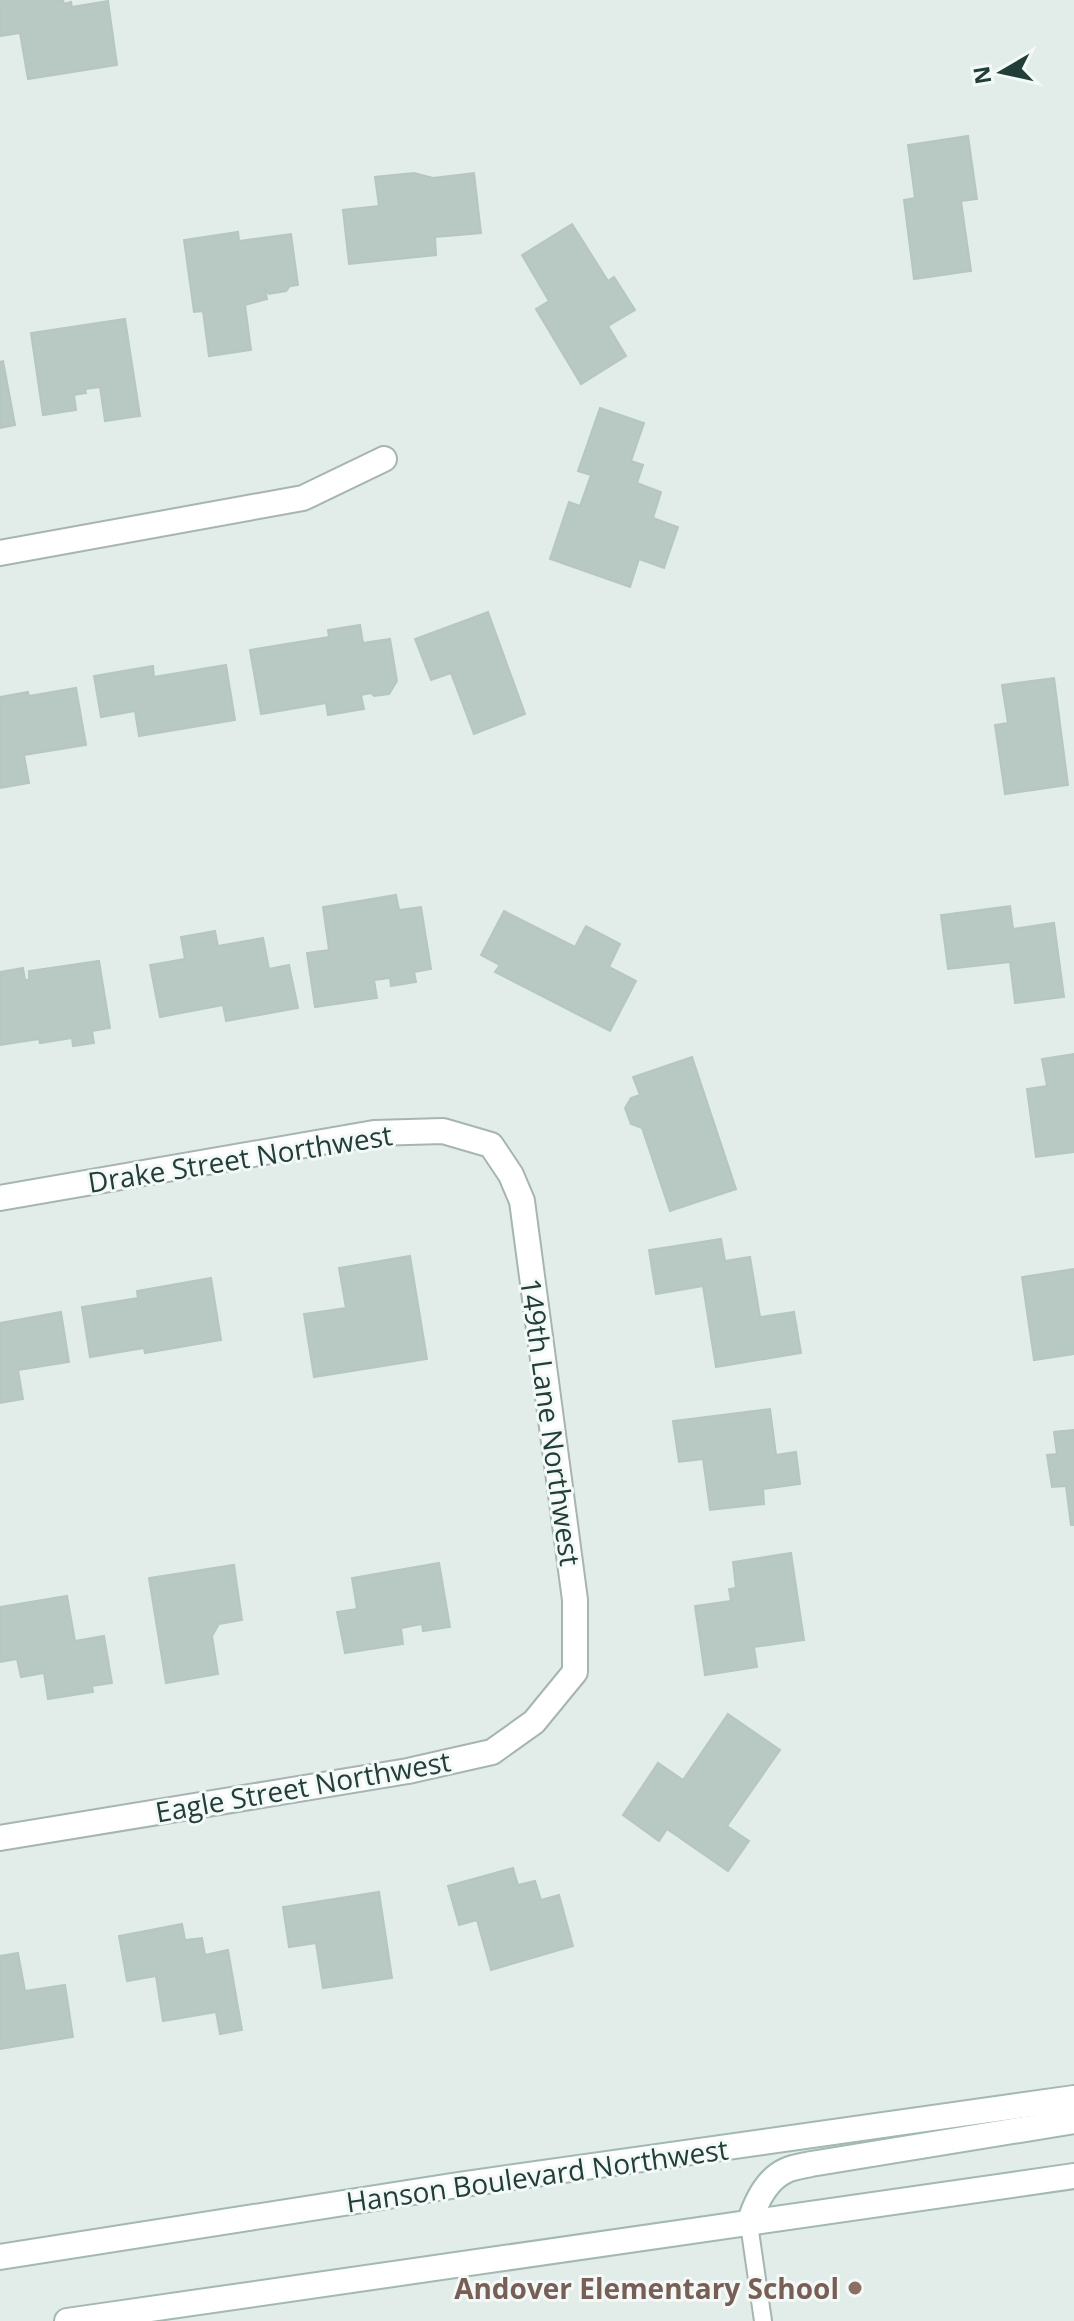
<svg xmlns="http://www.w3.org/2000/svg" width="1074" height="2321" font-family="'Open Sans',sans-serif">
<rect width="100%" height="100%" fill="#e2ede9"/>
<g fill="#b8c8c2" stroke="#b5c7c1" stroke-width="2">
<polygon points="0,0 63,0 64,4 71,2 72,7 108,1 117,65 28,79 20,33 0,36"/>
<polygon points="968,136 977,199 961,201 971,271 914,279 904,200 915,198 908,145"/>
<polygon points="414,173 433,178 474,173 481,233 435,237 436,255 349,264 343,210 379,206 375,177"/>
<polygon points="572,224 608,281 614,277 635,310 608,326 626,356 581,384 536,309 549,301 522,255"/>
<polygon points="238,232 239,241 291,234 298,285 290,286 286,291 269,294 265,290 267,299 245,305 251,350 209,356 203,311 194,312 184,240"/>
<polygon points="125,319 140,416 105,421 100,387 85,389 86,393 74,395 76,410 43,415 31,333"/>
<polygon points="3,361 15,425 0,428 0,362"/>
<polygon points="600,408 644,423 631,461 643,465 637,483 661,492 653,518 678,527 664,568 639,559 630,587 550,559 569,502 580,506 591,475 578,471"/>
<polygon points="488,612 525,714 474,734 451,673 431,680 415,639"/>
<polygon points="360,625 363,643 390,639 397,681 389,694 374,696 371,693 361,695 364,709 328,715 326,703 261,714 250,650 329,637 328,630"/>
<polygon points="226,665 235,720 139,736 135,711 101,717 94,676 153,666 154,677"/>
<polygon points="1054,678 1068,785 1005,794 995,725 1008,723 1002,685"/>
<polygon points="76,688 86,745 24,755 29,783 0,788 0,697 28,692 29,696"/>
<polygon points="396,895 399,910 421,907 431,969 414,972 416,982 391,986 390,978 374,980 377,998 315,1007 307,953 329,950 323,907"/>
<polygon points="1010,906 1013,929 1054,923 1064,997 1015,1003 1010,962 948,969 941,915"/>
<polygon points="504,911 575,947 586,926 620,944 609,967 636,981 610,1031 495,972 500,965 481,955"/>
<polygon points="215,931 218,946 263,938 269,969 289,965 298,1008 226,1021 223,1005 160,1017 150,965 185,959 181,937"/>
<polygon points="99,961 110,1028 92,1031 94,1043 73,1046 72,1038 40,1043 39,1039 0,1045 0,972 23,968 25,980 29,980 29,971"/>
<polygon points="1074,1054 1074,1152 1036,1157 1027,1089 1047,1086 1042,1059"/>
<polygon points="692,1057 736,1189 670,1211 642,1128 631,1124 625,1108 631,1098 640,1095 633,1077"/>
<polygon points="721,1239 725,1261 750,1257 760,1317 794,1312 801,1353 716,1367 703,1286 656,1294 649,1250"/>
<polygon points="410,1256 427,1359 314,1377 304,1314 346,1308 339,1268"/>
<polygon points="1074,1269 1074,1354 1034,1360 1022,1277"/>
<polygon points="211,1278 221,1340 145,1353 144,1348 90,1357 82,1307 138,1298 137,1291"/>
<polygon points="61,1312 69,1362 18,1370 23,1399 0,1403 0,1323"/>
<polygon points="770,1409 776,1455 796,1452 800,1484 763,1489 764,1504 710,1510 703,1459 679,1462 673,1421"/>
<polygon points="1074,1430 1074,1525 1071,1525 1066,1486 1052,1487 1047,1455 1057,1454 1054,1432"/>
<polygon points="791,1553 804,1640 754,1647 757,1667 705,1675 695,1606 731,1601 729,1589 736,1588 733,1562"/>
<polygon points="439,1563 450,1627 423,1631 422,1624 401,1628 403,1644 345,1653 337,1612 357,1609 352,1578"/>
<polygon points="234,1565 242,1620 219,1624 212,1636 218,1674 166,1683 149,1578"/>
<polygon points="67,1596 75,1641 104,1636 112,1683 92,1686 93,1692 48,1699 44,1673 21,1677 17,1659 0,1662 0,1607"/>
<polygon points="728,1714 780,1750 727,1826 749,1841 728,1871 667,1829 659,1841 623,1815 658,1763 683,1780"/>
<polygon points="513,1868 518,1885 535,1881 541,1900 559,1895 573,1946 491,1970 477,1920 459,1925 448,1886"/>
<polygon points="379,1892 392,1978 323,1988 316,1943 289,1947 283,1907"/>
<polygon points="182,1924 185,1940 202,1938 205,1955 228,1950 242,2030 220,2034 216,2012 163,2021 156,1976 127,1981 119,1936"/>
<polygon points="18,1953 25,1991 65,1985 73,2037 0,2049 0,1956"/>
</g>
<g fill="none" stroke-linecap="round" stroke-linejoin="round">
<g stroke="#a5b5b1" stroke-width="20">
<polyline id="service" points="749,2224 763,2321"/>
</g>
<g stroke="#a5b5b1" stroke-width="28">
<g id="minor">
<polyline points="0,553 303,498 384,459"/>
<polyline points="0,1198 374,1133 443,1131 491,1145 511,1175 522,1201 575,1600 575,1672 534,1722 492,1752 408,1771 0,1838"/>
</g>
</g>
<g stroke="#a0b9b2" stroke-width="28">
<g id="secondary">
<path d="M749 2224C755 2204 766 2180 785 2171 793 2167 803 2166 811 2164L1074 2121"/>
<polyline points="0,2257 458,2185 1074,2098"/>
<polyline points="67,2321 1074,2176"/>
</g>
</g>
<use href="#service" stroke="#fff" stroke-width="16"/>
<use href="#minor" stroke="#fff" stroke-width="24"/>
<use href="#secondary" stroke="#fff" stroke-width="24"/>
</g>
<circle fill="#8d6e63" stroke="#f3f9f7" stroke-width="3" cx="855" cy="2288" r="8"/>
<g text-anchor="middle" dominant-baseline="central" stroke-width="6" stroke-linejoin="round" paint-order="stroke">
<g font-size="28" fill="#223e39" stroke="#f3f9f7">
<text transform="translate(240 1158) rotate(-9)">Drake Street Northwest</text>
<text transform="translate(551 1422) rotate(82)">149th Lane Northwest</text>
<text transform="translate(303 1786) rotate(-10)">Eagle Street Northwest</text>
<text transform="translate(537 2175) rotate(-8)">Hanson Boulevard Northwest</text>
</g>
<g font-size="28" font-weight="bold" fill="#785e54" stroke="#f3f9f7" text-anchor="end">
<text x="839" y="2288">Andover Elementary School</text>
</g>
</g>
<g transform="translate(1002 72) rotate(261)" stroke="#f3f9f7" stroke-width="6" paint-order="stroke">
<path d="M0-6L14 30L0 20L-14 30Z" fill="#223e39"/>
<text y="-12" font-size="22" font-weight="bold" text-anchor="middle" fill="#223e39">N</text>
</g>
</svg>
